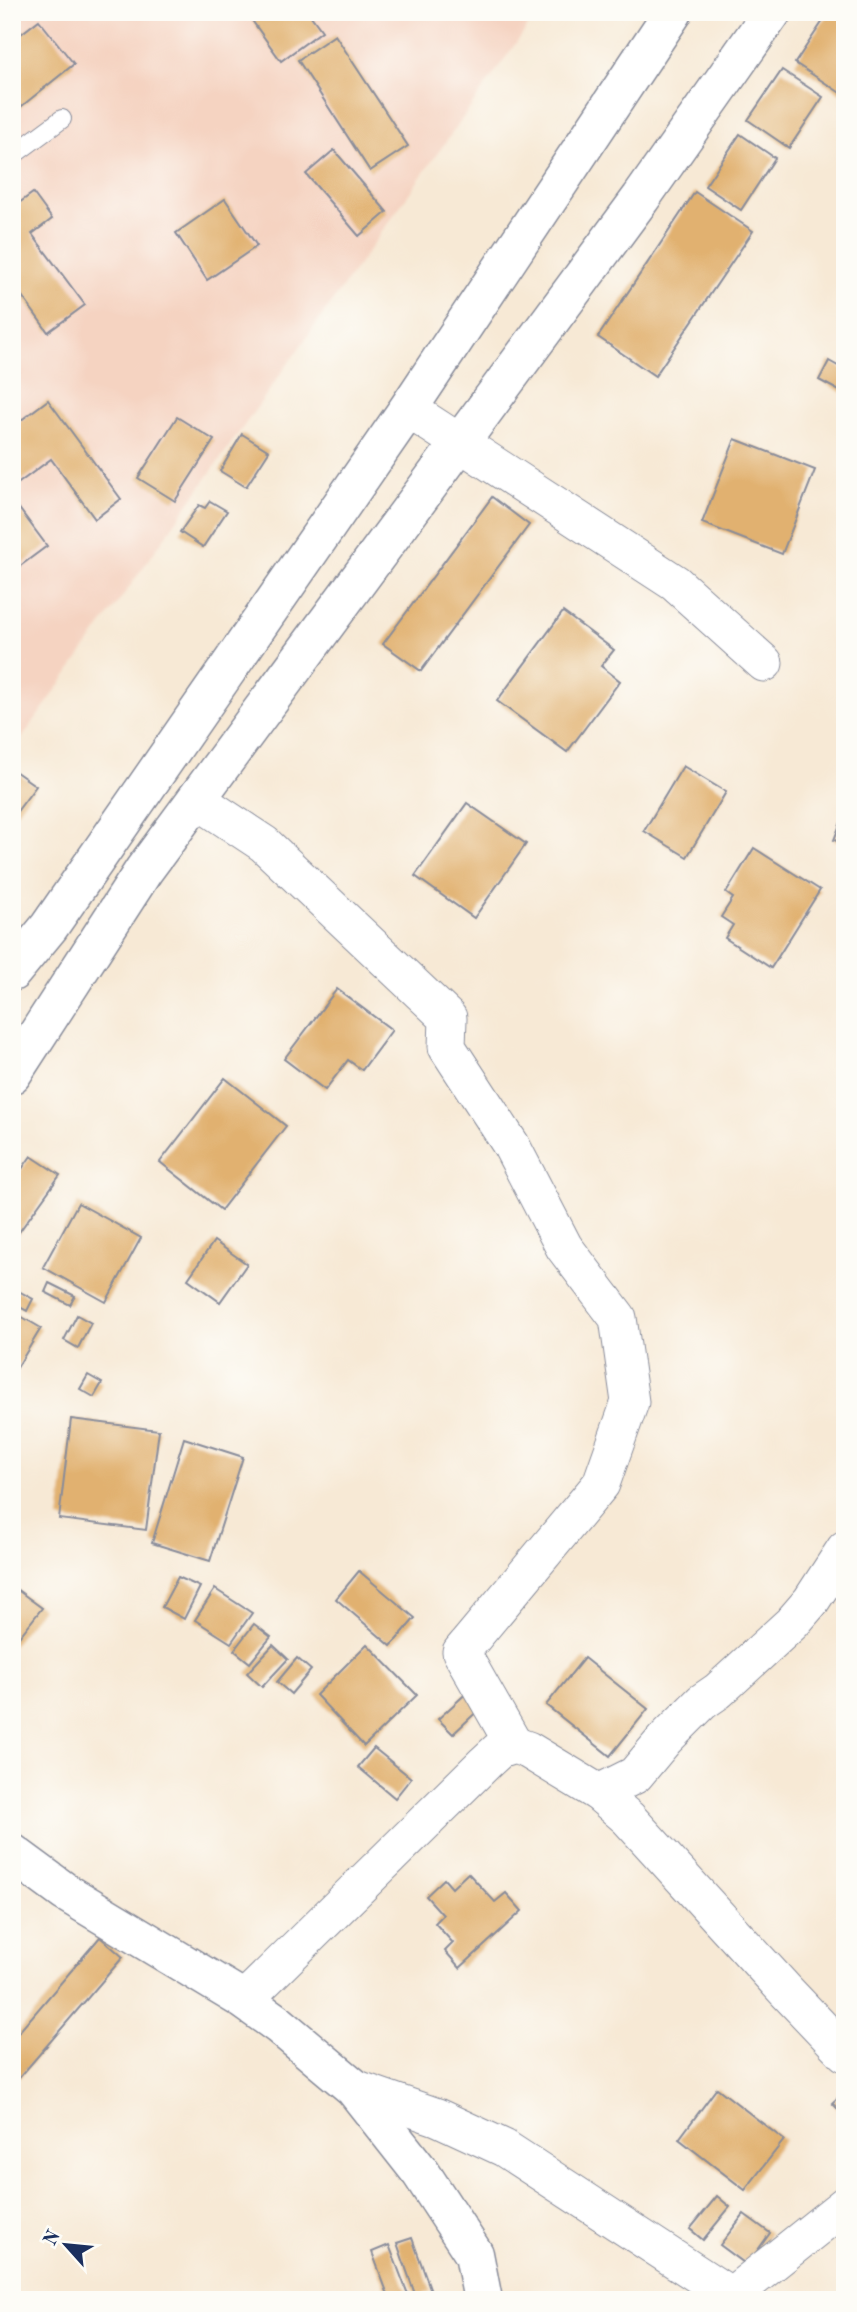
<svg xmlns="http://www.w3.org/2000/svg" width="857" height="2312" font-family="'Old Standard TT',serif">
<rect width="100%" height="100%" fill="#fdfcf7"/>
<filter id="ink" filterUnits="userSpaceOnUse"><feTurbulence type="fractalNoise" baseFrequency=".0143" numOctaves="2"/><feDisplacementMap in="SourceGraphic" scale="14" xChannelSelector="R" yChannelSelector="G"/><feConvolveMatrix kernelMatrix="1 2 1 2 8 2 1 2 1" color-interpolation-filters="sRGB"/></filter>
<filter id="wash" filterUnits="userSpaceOnUse"><feTurbulence type="fractalNoise" baseFrequency=".00686" numOctaves="4" result="noise"/><feDisplacementMap in="SourceGraphic" scale="28" xChannelSelector="R" yChannelSelector="G"/><feGaussianBlur stdDeviation="1.57" result="paint"/><feColorMatrix in="noise" values="0 0 0 0 0 0 0 0 0 0 0 0 0 0 0 0 0 1.4 0 .05"/><feComposite in="paint" operator="in"/></filter>
<g filter="url(#wash)">
<rect width="100%" height="100%" fill="#f7e9d5"/>
<polygon fill="#f5d3c1" points="12,12 538,12 12,752"/>
<g id="blocks">
<g fill="#e1b16f">
<polygon points="246,12 308,12 322,31 281,61"/>
<polygon points="829,12 845,12 845,96 795,63"/>
<polygon points="39,20 74,64 12,114 12,41"/>
<polygon points="335,35 408,146 370,171 298,60"/>
<polygon points="782,70 823,97 789,148 748,120"/>
<polygon points="740,134 775,158 741,210 705,186"/>
<polygon points="334,150 387,212 359,236 306,174"/>
<polygon points="695,192 753,231 655,376 598,337"/>
<polygon points="33,193 52,219 32,234 85,305 48,332 12,282 12,272 18,268 12,260 12,208"/>
<polygon points="225,199 257,246 207,280 176,233"/>
<polygon points="829,361 845,370 845,394 819,380"/>
<polygon points="48,400 121,499 95,519 51,459 12,488 12,427"/>
<polygon points="177,417 214,440 175,501 138,478"/>
<polygon points="242,434 269,451 246,487 220,471"/>
<polygon points="735,439 815,470 782,554 702,523"/>
<polygon points="492,497 529,525 421,671 383,644"/>
<polygon points="12,499 47,546 12,572"/>
<polygon points="210,501 227,511 203,547 180,532 199,505 205,508"/>
<polygon points="563,612 614,650 601,666 620,681 567,752 497,701"/>
<polygon points="683,766 726,792 687,857 644,831"/>
<polygon points="12,769 36,786 12,818"/>
<polygon points="467,803 526,844 474,918 415,876"/>
<polygon points="845,812 845,844 834,840"/>
<polygon points="754,848 820,890 771,968 725,938 733,925 721,917 733,898 726,893"/>
<polygon points="337,989 392,1030 362,1070 348,1060 325,1090 284,1059"/>
<polygon points="225,1078 286,1126 221,1210 160,1162"/>
<polygon points="31,1156 60,1175 12,1242 12,1183"/>
<polygon points="78,1203 141,1238 106,1302 43,1267"/>
<polygon points="214,1241 247,1264 220,1302 188,1279"/>
<polygon points="49,1283 75,1296 70,1305 45,1292"/>
<polygon points="15,1289 33,1299 27,1311 12,1303 12,1294"/>
<polygon points="12,1311 41,1328 12,1376"/>
<polygon points="77,1315 91,1323 78,1348 64,1340"/>
<polygon points="88,1375 102,1383 94,1397 80,1389"/>
<polygon points="71,1419 159,1430 146,1530 59,1519"/>
<polygon points="184,1438 243,1457 210,1561 152,1543"/>
<polygon points="359,1571 415,1618 391,1646 336,1599"/>
<polygon points="178,1577 200,1587 184,1619 162,1607"/>
<polygon points="12,1586 42,1608 12,1646"/>
<polygon points="215,1589 252,1613 231,1643 195,1620"/>
<polygon points="254,1624 271,1637 250,1663 234,1650"/>
<polygon points="367,1644 417,1695 364,1746 316,1695"/>
<polygon points="273,1645 288,1659 262,1687 247,1673"/>
<polygon points="297,1658 311,1670 291,1694 277,1682"/>
<polygon points="584,1658 648,1709 610,1756 546,1705"/>
<polygon points="471,1689 485,1704 453,1734 438,1719"/>
<polygon points="374,1748 411,1778 395,1798 358,1767"/>
<polygon points="468,1873 495,1902 506,1893 522,1911 460,1968 445,1951 453,1943 435,1923 443,1915 426,1896 444,1879 452,1888"/>
<polygon points="100,1937 123,1957 19,2078 12,2072 12,2040"/>
<polygon points="717,2088 784,2140 745,2190 679,2139"/>
<polygon points="845,2091 845,2116 832,2103"/>
<polygon points="717,2196 730,2207 703,2240 690,2229"/>
<polygon points="744,2214 770,2233 747,2265 720,2245"/>
<polygon points="412,2238 431,2291 416,2297 397,2243"/>
<polygon points="389,2245 409,2297 401,2300 390,2300 372,2252"/>
</g>
</g>
</g>
<g filter="url(#ink)">
<use href="#blocks" fill-opacity="0" stroke="#898c9a" stroke-width="2"/>
<g fill="none" stroke-linecap="round" stroke-linejoin="round">
<g stroke="#898c9a" stroke-width="20">
<polyline id="lane" points="12,156 62,119"/>
</g>
<g stroke="#898c9a" stroke-width="39">
<g id="street">
<polyline points="408,409 675,583 764,663"/>
<polyline points="196,799 264,844 448,1018 447,1047 511,1145 564,1247 618,1318 630,1402 601,1484 461,1652 514,1745"/>
<polyline points="599,1793 635,1775 665,1739 702,1702 718,1691 792,1623 811,1601 845,1549"/>
<polyline points="244,2000 485,1763 499,1750 514,1745 528,1750 599,1793 628,1818 786,1991 845,2053"/>
<polyline points="354,2088 437,2117 504,2148 731,2296 732,2300"/>
<polyline points="731,2296 845,2205"/>
</g>
</g>
<g stroke="#898c9a" stroke-width="41">
<polyline id="secondary" points="12,1853 65,1892 244,2000 279,2025 354,2088 421,2173 474,2254 483,2300"/>
</g>
<g stroke="#898c9a" stroke-width="41">
<g id="primary">
<polyline points="12,972 49,927 408,409 673,12"/>
<polyline points="12,1074 144,870 641,198 772,12"/>
</g>
</g>
<use href="#lane" stroke="#fff" stroke-width="18"/>
<use href="#street" stroke="#fff" stroke-width="37"/>
<use href="#secondary" stroke="#fff" stroke-width="38"/>
<use href="#primary" stroke="#fff" stroke-width="38"/>
</g>
</g>
<rect width="857" height="2312" fill="none" stroke="#fdfcf7" stroke-width="42"/>
<g transform="translate(66 2245) rotate(297)" stroke="#fdfcf7" stroke-width="5" paint-order="stroke">
<path d="M0-5L12 26L0 18L-12 26Z" fill="#1b2f5e"/>
<text y="-10" font-size="19" font-weight="bold" text-anchor="middle" fill="#1b2f5e">N</text>
</g>
</svg>
